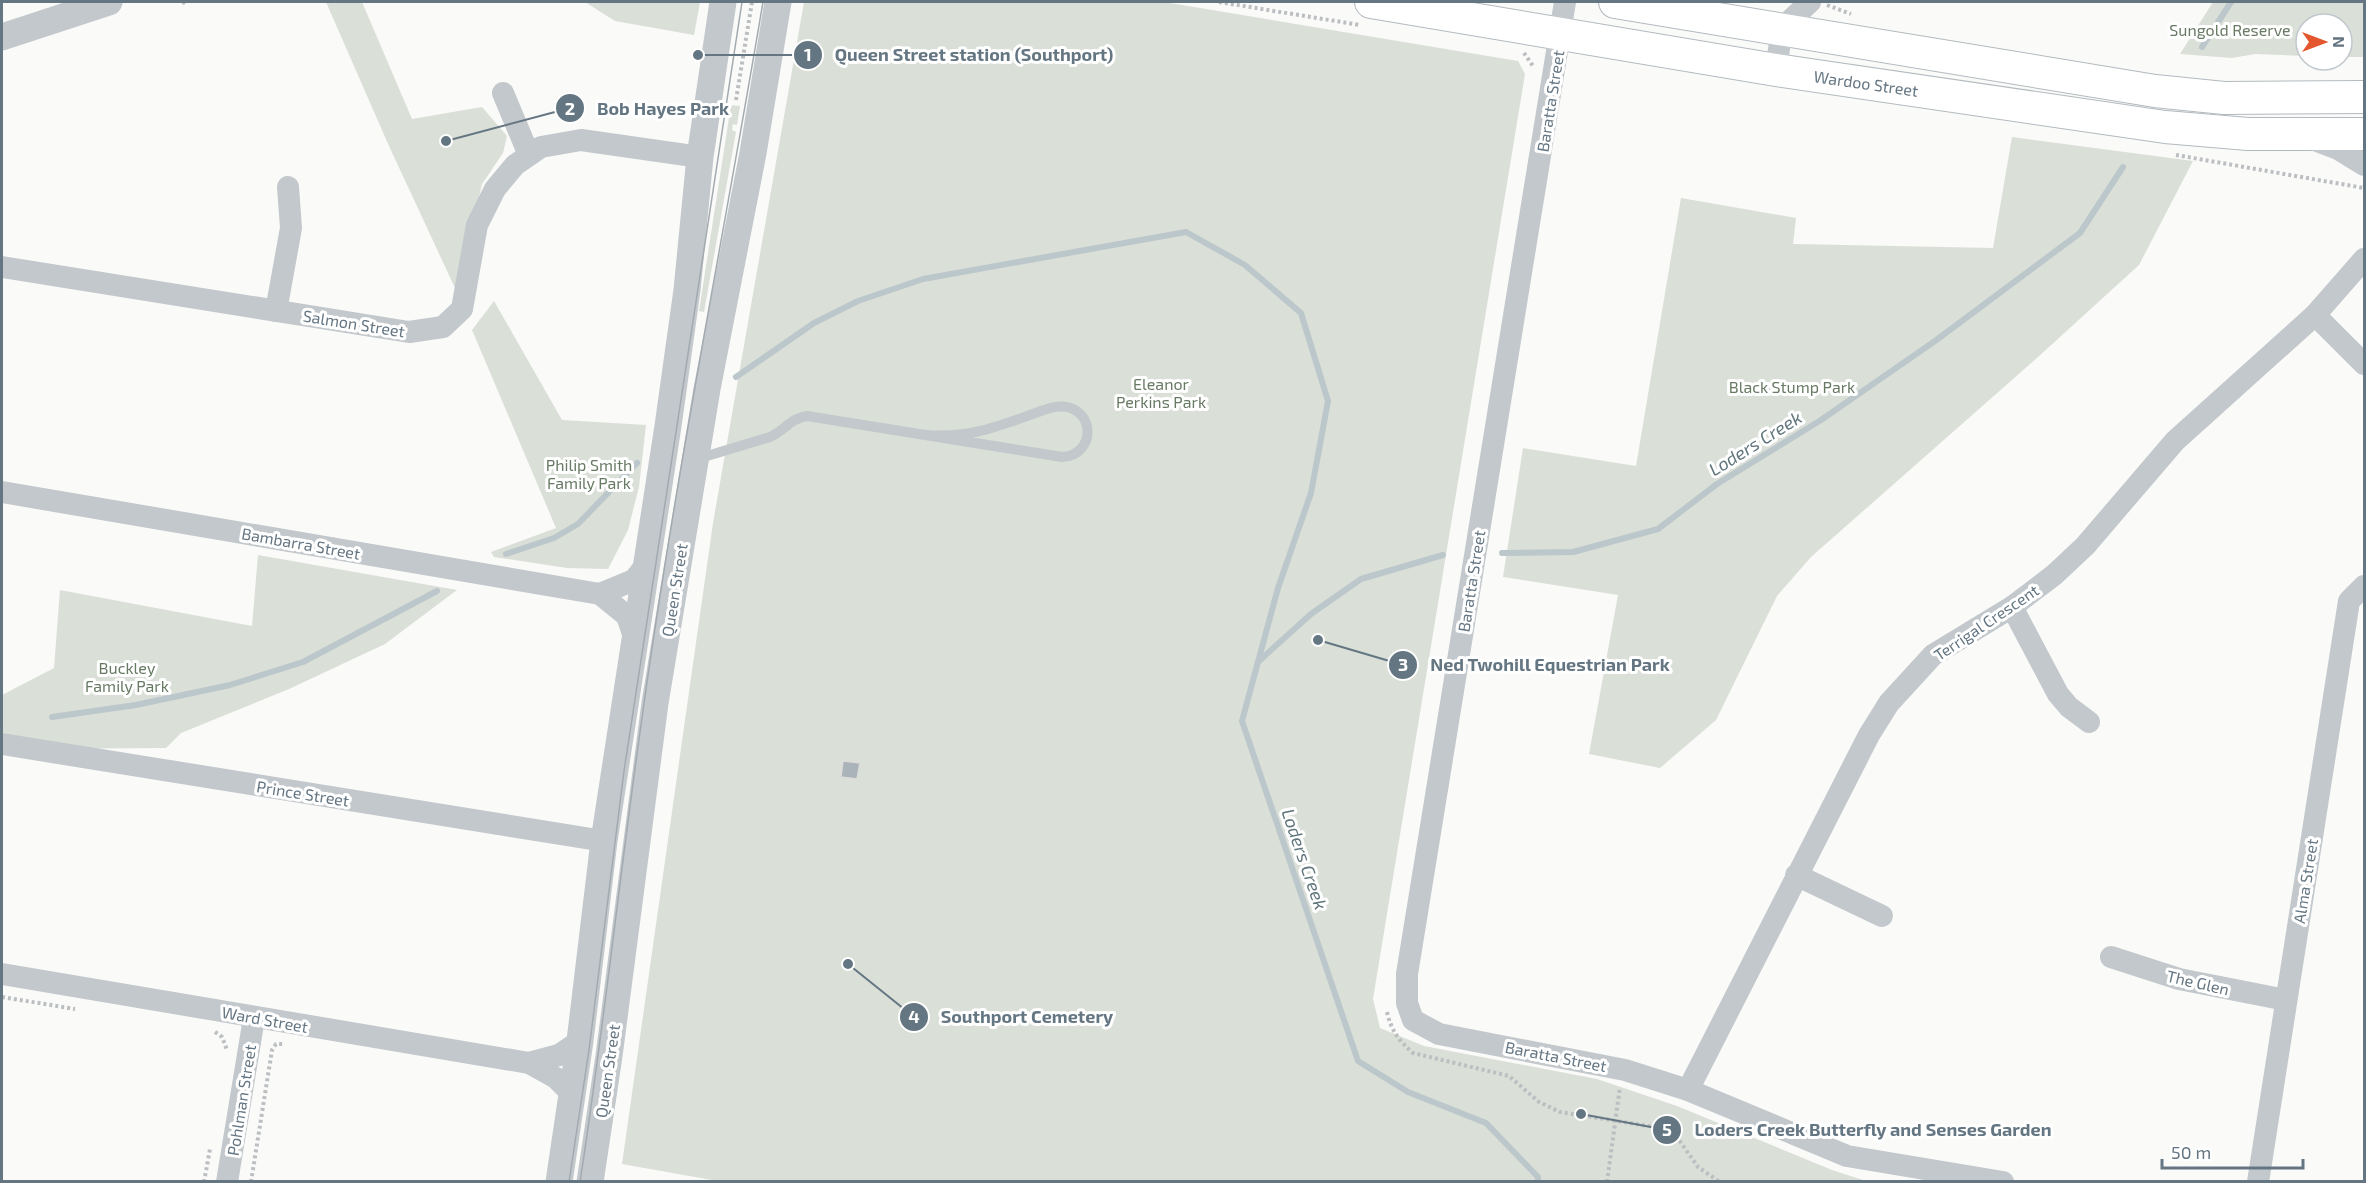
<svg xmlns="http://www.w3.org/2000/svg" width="2366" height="1183" font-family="'Exo 2',sans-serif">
<rect width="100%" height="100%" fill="#fafaf8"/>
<g fill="#dadfd7">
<polygon points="326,2 362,2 412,119 482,107 507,136 503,153 482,184 465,257 455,288 389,146"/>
<polygon points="585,2 700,2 694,35 615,21"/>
<polygon points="804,2 1164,2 1518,61 1525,74 1373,999 1380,1028 1424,1046 1597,1079 1677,1106 1832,1170 1863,1180 1863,1181 723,1182 622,1164 713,523"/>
<polygon points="2213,2 2364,2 2364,57 2342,57 2342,24 2306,24 2306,56 2255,54 2232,58 2180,54"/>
<polygon points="731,105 740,106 737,125 733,124 732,130 736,132 704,312 699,311"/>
<polygon points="2012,137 2193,161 2139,265 2038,357 1811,557 1777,596 1716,720 1660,768 1589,754 1618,595 1503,577 1523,448 1636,466 1681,198 1796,218 1793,244 1993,248"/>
<polygon points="494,301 562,420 646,425 639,487 628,530 608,569 567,568 494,557 491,552 556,528 472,330"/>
<polygon points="258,555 457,590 385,644 289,689 181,733 166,748 27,749 2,744 2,695 54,668 60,590 252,626"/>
</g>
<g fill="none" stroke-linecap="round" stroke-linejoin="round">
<g stroke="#bbc7cb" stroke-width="6">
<polyline points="2202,47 2231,2"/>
<polyline points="736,377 814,323 858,301 923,279 1186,232 1245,265 1301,313 1328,401 1311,493 1278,588 1242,721 1358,1061 1408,1092 1486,1123 1538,1177 1538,1182"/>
<polyline points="1502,553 1573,552 1658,529 1717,484 1821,420 1935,341 2080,233 2123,167"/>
<polyline points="506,554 554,538 578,524 637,463"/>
<polyline points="1259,661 1311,614 1361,579 1443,555"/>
<polyline points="52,717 136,705 230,685 303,662 437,591"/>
</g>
</g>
<polygon fill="#aab3b9" stroke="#dcdcda" stroke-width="1.5" points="843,761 860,763 857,779 841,777"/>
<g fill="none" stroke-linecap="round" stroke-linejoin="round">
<g stroke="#b3babf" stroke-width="34">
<g id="secondary">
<polyline points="1371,2 1776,70 2165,127 2248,134 2364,134"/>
<polyline points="1615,2 2155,91 2224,98 2364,97"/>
</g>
</g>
<g stroke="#bbbfc2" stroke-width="4" stroke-dasharray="3 3" stroke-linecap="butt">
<polyline points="1219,2 1360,25"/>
<polyline points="182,3 185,2"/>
<polyline points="1827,5 1851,14"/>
<polyline points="1524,53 1533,66"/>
<polyline points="736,100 752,2"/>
<polyline points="2176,155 2364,188"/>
<polyline points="2,997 75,1009"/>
<path d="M1387 1012C1391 1030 1399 1041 1413 1053L1509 1076 1539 1102 1560 1112 1661 1128 1679 1140 1698 1167 1720 1182"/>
<polyline points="215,1032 222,1037 227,1050"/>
<polyline points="204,1182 210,1149"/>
<polyline points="251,1182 272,1050 276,1044 285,1044"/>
<polyline points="1607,1182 1620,1087"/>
</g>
<path stroke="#c3c8cc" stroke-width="10" d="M697 459 770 437C784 431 791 418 807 416L1062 457C1100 455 1095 397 1050 408 1005 423 975 439 926 435"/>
<g stroke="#c3c8cc" stroke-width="22">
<polyline points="1565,2 1407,974 1407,1003 1413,1020 1439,1034 1625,1070 1688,1090 1847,1156 2003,1182"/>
<polyline points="1776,70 1782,28 1810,2"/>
<polyline points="503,93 529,155"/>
<polyline points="2312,139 2338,149 2364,165"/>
<polyline points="2,267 409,332 443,327 462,309 477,225 495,189 515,165 541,147 581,140 700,157"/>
<polyline points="276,311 291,228 288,187"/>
<polyline points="2315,315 2364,364"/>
<polyline points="2,492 600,594 627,616 634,637"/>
<polyline points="600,594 634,580 645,566"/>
<polyline points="2012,607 2058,694 2069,707 2089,722"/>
<polyline points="2,744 604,841"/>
<polyline points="1796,875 1882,916"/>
<polyline points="2111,957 2179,979 2286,1000"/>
<polyline points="2,974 529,1063 556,1078 572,1094"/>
<polyline points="529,1063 559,1055 580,1041"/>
<polyline points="1688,1090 1869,735 1889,703 1933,655 2012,607 2054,575 2085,546 2175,441 2315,315 2364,259"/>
<polyline points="227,1182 254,1018"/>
<polyline points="2258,1182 2349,601 2364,586"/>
</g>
<g stroke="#c3c8cc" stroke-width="27">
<polyline points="2,37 109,2"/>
<polyline points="559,1182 580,1041 604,841 668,426 687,290 700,157 723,2"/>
<polyline points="590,1182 609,1056 655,703 707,389 753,153 778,2"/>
</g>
<use href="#secondary" stroke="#fff" stroke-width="32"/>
<g stroke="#a2aab0" stroke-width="1.5">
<polyline points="569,1182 589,1050 624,771 742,2"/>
<path d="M580 1182C604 1027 620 872 642 718 675 478 723 240 763 2"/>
</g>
</g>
<g text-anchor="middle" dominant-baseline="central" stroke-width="6" stroke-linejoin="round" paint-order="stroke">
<g font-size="16" fill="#687a64" stroke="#fff">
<text x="2230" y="29">Sungold Reserve</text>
<text x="1161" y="383">Eleanor<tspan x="1161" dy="18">Perkins Park</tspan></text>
<text x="1792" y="386">Black Stump Park</text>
<text x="589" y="464">Philip Smith<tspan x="589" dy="18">Family Park</tspan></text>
<text x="127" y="667">Buckley<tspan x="127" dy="18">Family Park</tspan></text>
</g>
<g font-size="16" fill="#657683" stroke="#fff">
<text transform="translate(1866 83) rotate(8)">Wardoo Street</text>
<text transform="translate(1550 101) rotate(-81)">Baratta Street</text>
<text transform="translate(354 323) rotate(9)">Salmon Street</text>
<text transform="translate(301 543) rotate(10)">Bambarra Street</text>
<text transform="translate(1471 581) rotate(-81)">Baratta Street</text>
<text transform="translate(674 590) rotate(-81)">Queen Street</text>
<text transform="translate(1986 622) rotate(-34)">Terrigal Crescent</text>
<text transform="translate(303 793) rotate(9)">Prince Street</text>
<text transform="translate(2305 881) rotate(-81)">Alma Street</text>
<text transform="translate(2198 982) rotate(13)">The Glen</text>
<text transform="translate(265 1019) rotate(10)">Ward Street</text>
<text transform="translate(1556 1056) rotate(11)">Baratta Street</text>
<text transform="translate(607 1071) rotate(-82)">Queen Street</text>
<text transform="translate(241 1100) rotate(-81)">Pohlman Street</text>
</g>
<g font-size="18" font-style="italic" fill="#60757c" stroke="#fff">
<text transform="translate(1755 443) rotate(-32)">Loders Creek</text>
<text transform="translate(1305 859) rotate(71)">Loders Creek</text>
</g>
</g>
<path fill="none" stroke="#657683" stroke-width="2" d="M698 55L808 55M446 141L570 108M1318 640L1403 665M848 964L914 1017M1581 1114L1667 1130"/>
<g fill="#657683" stroke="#fff" stroke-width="2">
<circle cx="698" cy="55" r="6"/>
<circle cx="446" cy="141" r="6"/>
<circle cx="1318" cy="640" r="6"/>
<circle cx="848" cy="964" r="6"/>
<circle cx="1581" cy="1114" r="6"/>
<circle cx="808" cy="55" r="15"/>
<circle cx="570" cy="108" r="15"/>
<circle cx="1403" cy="665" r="15"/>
<circle cx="914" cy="1017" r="15"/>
<circle cx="1667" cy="1130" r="15"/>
</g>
<g font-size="18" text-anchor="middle" font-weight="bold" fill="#fff">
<text x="808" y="61">1</text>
<text x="570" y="115">2</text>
<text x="1403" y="671">3</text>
<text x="914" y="1023">4</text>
<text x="1667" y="1136">5</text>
</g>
<g font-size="18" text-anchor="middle" font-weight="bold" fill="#657683" stroke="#fff" stroke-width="6" stroke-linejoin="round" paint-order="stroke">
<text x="974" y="61">Queen Street station (Southport)</text>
<text x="663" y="115">Bob Hayes Park</text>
<text x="1550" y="671">Ned Twohill Equestrian Park</text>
<text x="1027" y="1023">Southport Cemetery</text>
<text x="1873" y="1136">Loders Creek Butterfly and Senses Garden</text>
</g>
<rect width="2366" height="1183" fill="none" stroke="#657683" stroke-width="6"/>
<g transform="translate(2324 42) rotate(90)"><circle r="28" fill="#ffffff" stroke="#c1c8cd" stroke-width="1.5"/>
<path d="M0-4.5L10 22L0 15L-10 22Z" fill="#e4572e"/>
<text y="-9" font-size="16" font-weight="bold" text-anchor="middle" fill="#657683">N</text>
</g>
<path d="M2162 1159v9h141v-9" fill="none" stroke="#657683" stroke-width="3"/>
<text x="2171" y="1159" font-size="18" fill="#657683" stroke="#ffffff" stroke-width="4.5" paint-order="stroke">50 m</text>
</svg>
